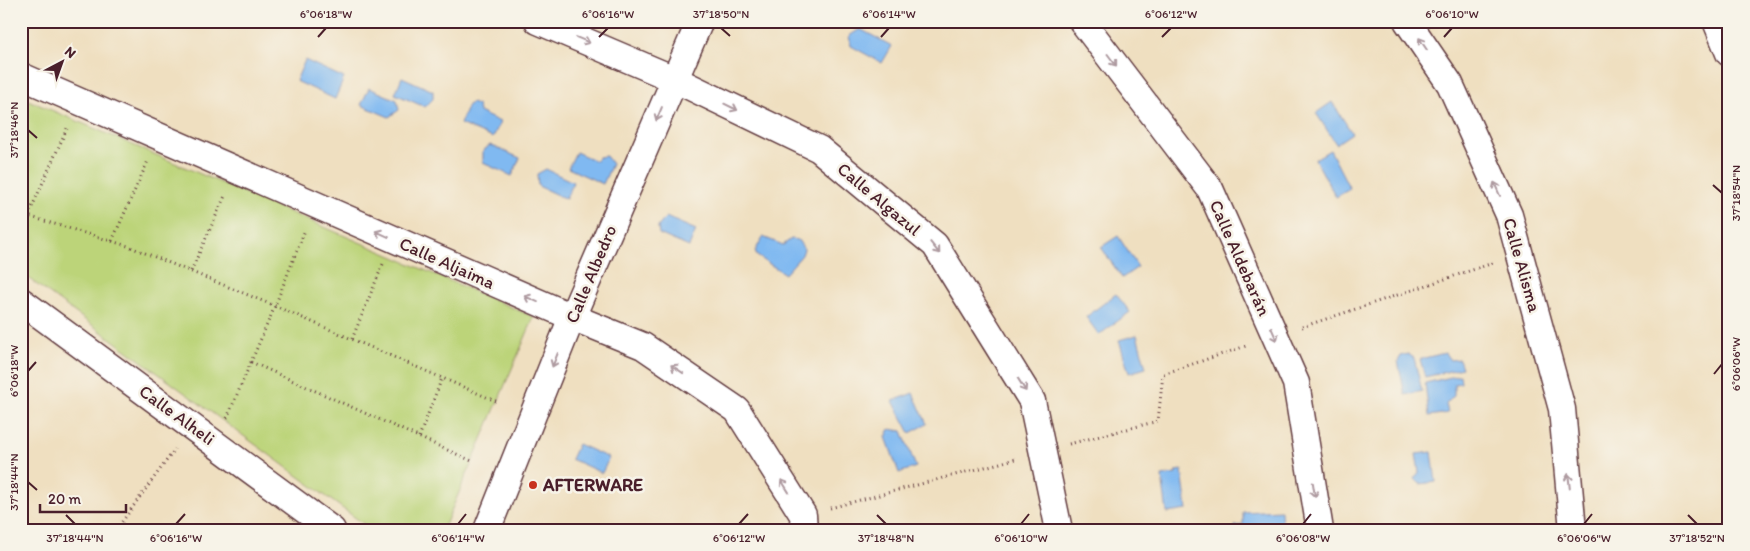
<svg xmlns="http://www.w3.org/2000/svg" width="1750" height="551" font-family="Itim,sans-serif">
<rect width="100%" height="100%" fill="#f7f3e8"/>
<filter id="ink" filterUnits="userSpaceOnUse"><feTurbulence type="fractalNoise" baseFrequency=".02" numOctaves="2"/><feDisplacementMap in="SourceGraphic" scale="10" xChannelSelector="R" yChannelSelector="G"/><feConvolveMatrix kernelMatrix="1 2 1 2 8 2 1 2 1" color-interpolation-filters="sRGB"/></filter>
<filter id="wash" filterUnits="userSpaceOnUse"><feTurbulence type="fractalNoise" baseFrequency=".0096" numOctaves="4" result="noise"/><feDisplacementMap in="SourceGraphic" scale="20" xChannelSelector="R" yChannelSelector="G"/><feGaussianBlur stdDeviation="1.12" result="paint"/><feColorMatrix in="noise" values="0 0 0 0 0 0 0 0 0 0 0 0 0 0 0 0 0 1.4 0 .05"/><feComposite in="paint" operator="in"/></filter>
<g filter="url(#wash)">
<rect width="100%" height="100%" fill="#efdfc0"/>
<polygon fill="#bcd479" stroke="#837a52" points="21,97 534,317 443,530 372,530 21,273"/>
<g fill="#80b9f1" stroke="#656c8e">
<polygon points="860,29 892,46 882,63 851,46 849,36"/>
<polygon points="305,60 344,78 335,99 296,81"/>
<polygon points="402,77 433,91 433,99 425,107 395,94"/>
<polygon points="369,88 397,100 399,110 389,117 361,105"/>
<polygon points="1332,102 1352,133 1336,144 1316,113"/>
<polygon points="472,103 478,106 479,112 500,122 493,138 460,124 468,105"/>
<polygon points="490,145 520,158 512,176 483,163 483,151"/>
<polygon points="1330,150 1350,189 1336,197 1315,159"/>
<polygon points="576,152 596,161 599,157 606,156 612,164 603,184 568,168"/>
<polygon points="546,169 573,182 566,199 538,186 537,174"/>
<polygon points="666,217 696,230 689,247 659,234 658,227"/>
<polygon points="1118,236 1138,267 1122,278 1101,247"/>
<polygon points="763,237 783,245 791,239 798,240 804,249 802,255 785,274 757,256 755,251"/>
<polygon points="1116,294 1130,312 1099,335 1086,317"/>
<polygon points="1137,335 1146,368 1129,373 1119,340"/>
<polygon points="1445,353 1450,360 1459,359 1462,368 1425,377 1420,359"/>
<polygon points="1408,354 1414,358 1422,391 1405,395 1398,361 1401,356"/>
<polygon points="1460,375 1461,383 1454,384 1454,396 1446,404 1448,413 1429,416 1425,383"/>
<polygon points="913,393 927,424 910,433 893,401"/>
<polygon points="890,429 902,431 916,467 899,473 886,437"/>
<polygon points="578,444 609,458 602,473 571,459"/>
<polygon points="1432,452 1436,482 1420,484 1415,479 1419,472 1416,454"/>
<polygon points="1182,470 1187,510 1167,513 1162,476 1176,474 1176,471"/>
<polygon points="1281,510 1282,530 1235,530 1235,526 1243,525 1243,512"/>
</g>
</g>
<g filter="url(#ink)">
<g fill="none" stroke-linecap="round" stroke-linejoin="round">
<g stroke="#633c41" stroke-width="29">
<g id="minor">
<polyline points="538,21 674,79 819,149 935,245 1032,401 1059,530"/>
<polyline points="1082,21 1210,189 1296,383 1320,530"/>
<polyline points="1407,21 1450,84 1509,215 1562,409 1573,530"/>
<polyline points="1716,21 1729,53"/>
<polyline points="21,76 572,317 643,346 737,410 803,515 804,530"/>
<polyline points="21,301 332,530"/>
<polyline points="487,530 572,317 700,21"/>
</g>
</g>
<g stroke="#633c41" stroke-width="3" stroke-dasharray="1 4" stroke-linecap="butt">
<polyline points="21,214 128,246 275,306 498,402"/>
<polyline points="28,216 68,126"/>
<polyline points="112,241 148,161"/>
<polyline points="191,271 225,196"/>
<polyline points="1302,327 1493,263"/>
<polyline points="352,339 383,264"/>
<polyline points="251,362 472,461"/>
<polyline points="227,418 275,306 305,230"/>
<polyline points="419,437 442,378"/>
<polyline points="1069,444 1158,421 1163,374 1249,345"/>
<polyline points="830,508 1015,459"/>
<polyline points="116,530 175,449"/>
</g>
<use href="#minor" stroke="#fff" stroke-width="26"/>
</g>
<defs><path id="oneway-shaft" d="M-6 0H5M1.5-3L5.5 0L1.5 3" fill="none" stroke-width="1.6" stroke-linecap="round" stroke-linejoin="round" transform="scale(1.25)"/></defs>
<g stroke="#ae9aa0">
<use href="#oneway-shaft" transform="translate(583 40) rotate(23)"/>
<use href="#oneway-shaft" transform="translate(1423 44) rotate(-124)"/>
<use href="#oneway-shaft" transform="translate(1112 60) rotate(53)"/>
<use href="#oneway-shaft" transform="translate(731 107) rotate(26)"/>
<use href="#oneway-shaft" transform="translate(659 114) rotate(113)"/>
<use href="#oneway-shaft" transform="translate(1497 189) rotate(-114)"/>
<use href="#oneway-shaft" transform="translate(382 234) rotate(-156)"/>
<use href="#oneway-shaft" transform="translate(935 248) rotate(51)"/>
<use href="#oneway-shaft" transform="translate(531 299) rotate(-156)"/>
<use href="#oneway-shaft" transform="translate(1274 334) rotate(66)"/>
<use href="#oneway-shaft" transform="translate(555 360) rotate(112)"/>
<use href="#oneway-shaft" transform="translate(677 369) rotate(-146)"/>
<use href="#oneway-shaft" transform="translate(1022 385) rotate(58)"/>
<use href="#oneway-shaft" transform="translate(1569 481) rotate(-96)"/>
<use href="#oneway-shaft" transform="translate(785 486) rotate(-122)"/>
<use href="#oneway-shaft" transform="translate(1314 490) rotate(81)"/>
</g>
</g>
<path fill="none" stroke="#4a1f2b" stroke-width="2" d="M721 28 730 36M318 37 326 28M599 37 608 28M881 37 889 28M1162 37 1171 28M1444 37 1452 28M28 130 37 138M1713 185 1722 193M28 371 36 362M1714 374 1722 364M28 482 37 490M66 515 75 524M877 515 886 524M1688 515 1697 524M176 524 185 514M458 524 466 514M739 524 748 514M1021 524 1029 514M1303 524 1311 514M1584 524 1592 514"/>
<circle fill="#c8321e" stroke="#f7f3e8" stroke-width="2" cx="533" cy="485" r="5"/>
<g text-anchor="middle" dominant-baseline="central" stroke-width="5" stroke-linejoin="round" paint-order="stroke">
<g font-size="18" fill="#4a1f2b" stroke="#f7f3e8">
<text transform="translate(879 199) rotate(40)">Calle Algazul</text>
<text transform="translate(1240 258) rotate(66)">Calle Aldebarán</text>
<text transform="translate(447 263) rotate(24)">Calle Aljaima</text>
<text transform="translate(1522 265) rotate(74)">Calle Alisma</text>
<text transform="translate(591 274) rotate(-67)">Calle Albedro</text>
<text transform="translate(177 415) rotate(36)">Calle Alheli</text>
</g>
<g font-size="18" font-weight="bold" fill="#4a1f2b" stroke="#f7f3e8" text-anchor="start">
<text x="543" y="485">AFTERWARE</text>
</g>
</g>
<rect width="1750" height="551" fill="none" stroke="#f7f3e8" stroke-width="55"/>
<g transform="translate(62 62) rotate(41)" stroke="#f7f3e8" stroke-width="4" paint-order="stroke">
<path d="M0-4L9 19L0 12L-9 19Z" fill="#4a1f2b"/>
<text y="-8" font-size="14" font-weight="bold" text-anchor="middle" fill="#4a1f2b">N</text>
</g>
<path d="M40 504v8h86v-8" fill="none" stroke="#4a1f2b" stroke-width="2.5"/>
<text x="48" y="504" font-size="15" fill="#4a1f2b" stroke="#f7f3e8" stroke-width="4" paint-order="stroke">20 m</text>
<rect x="28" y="28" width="1694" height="496" fill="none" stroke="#4a1f2b" stroke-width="2"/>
<g font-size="12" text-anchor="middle" fill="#4a1f2b">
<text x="326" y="18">6°06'18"W</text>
<text x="608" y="18">6°06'16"W</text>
<text x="721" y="18">37°18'50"N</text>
<text x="889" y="18">6°06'14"W</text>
<text x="1171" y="18">6°06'12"W</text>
<text x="1452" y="18">6°06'10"W</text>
<text transform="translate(14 130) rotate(-90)" y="4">37°18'46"N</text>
<text transform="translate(1736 193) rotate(-90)" y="4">37°18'54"N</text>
<text transform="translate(1736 364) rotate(-90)" y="4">6°06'06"W</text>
<text transform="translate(14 371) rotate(-90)" y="4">6°06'18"W</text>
<text transform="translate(14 482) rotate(-90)" y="4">37°18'44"N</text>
<text x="75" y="542">37°18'44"N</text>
<text x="176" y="542">6°06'16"W</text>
<text x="458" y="542">6°06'14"W</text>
<text x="739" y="542">6°06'12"W</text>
<text x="886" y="542">37°18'48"N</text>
<text x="1021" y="542">6°06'10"W</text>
<text x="1303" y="542">6°06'08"W</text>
<text x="1584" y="542">6°06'06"W</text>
<text x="1697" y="542">37°18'52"N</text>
</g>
</svg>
